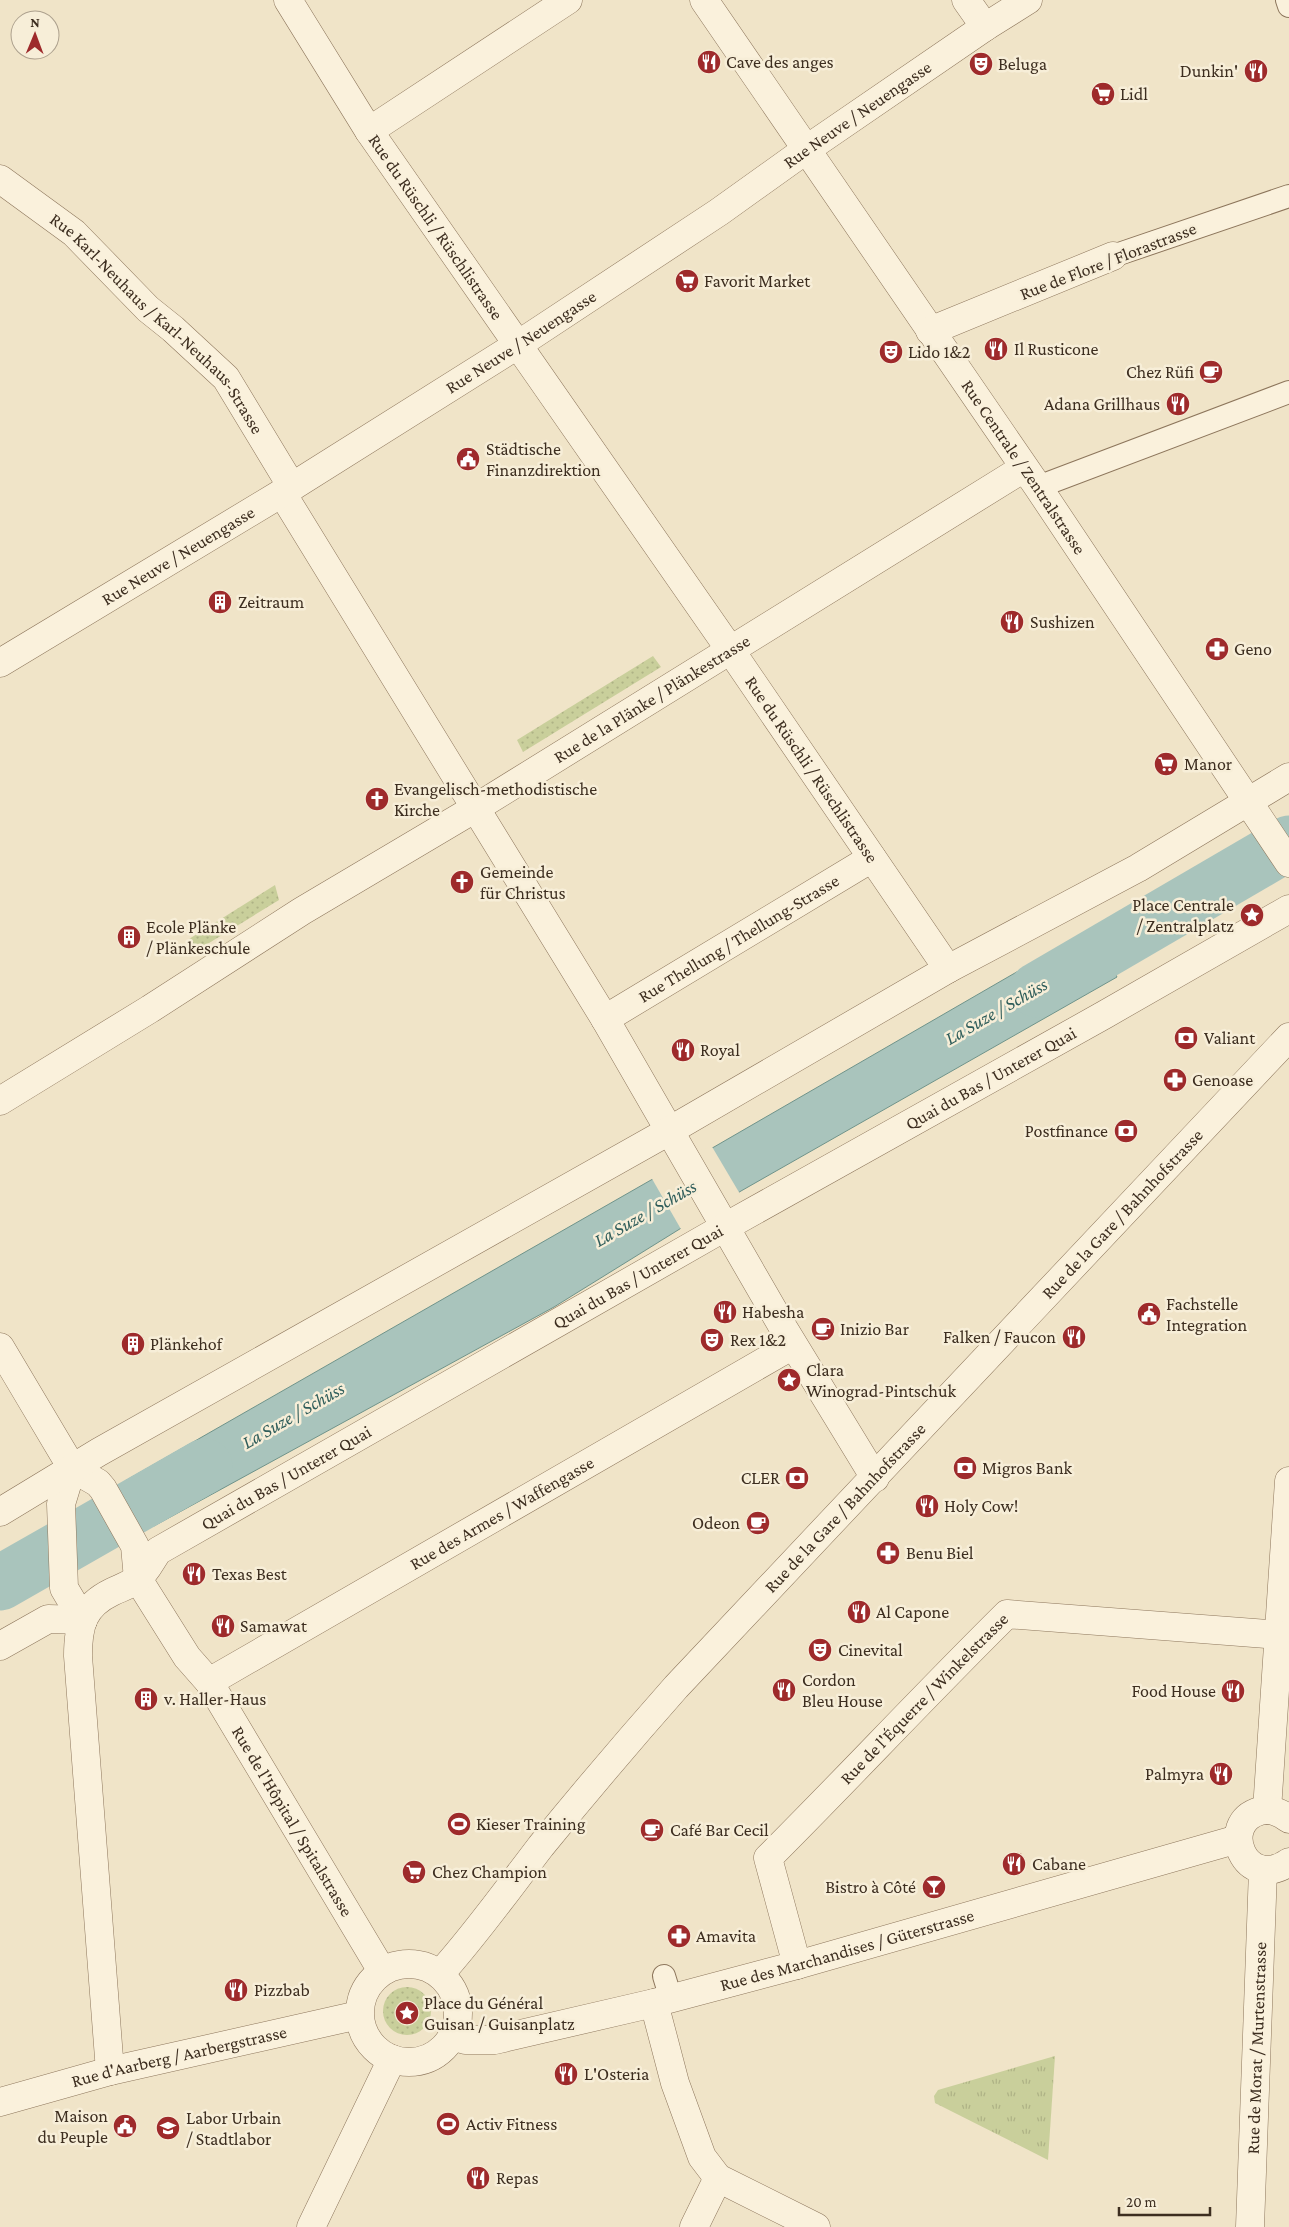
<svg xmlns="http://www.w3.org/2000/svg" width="1289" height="2227" font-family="'Crimson Pro',serif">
<defs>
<pattern id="grass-dots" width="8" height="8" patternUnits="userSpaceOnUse" patternTransform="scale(1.25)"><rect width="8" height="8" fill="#c9cf9b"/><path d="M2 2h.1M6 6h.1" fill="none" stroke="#aeb285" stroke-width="1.8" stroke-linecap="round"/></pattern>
<pattern id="park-tufts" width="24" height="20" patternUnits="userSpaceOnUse" patternTransform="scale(1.25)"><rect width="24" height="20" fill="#c9cf9b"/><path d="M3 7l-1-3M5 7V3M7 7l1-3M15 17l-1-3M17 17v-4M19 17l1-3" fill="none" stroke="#aeb285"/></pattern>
</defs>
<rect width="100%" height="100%" fill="#f0e4c8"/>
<g fill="url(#grass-dots)">
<polygon points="653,656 661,667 523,752 517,740"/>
<polygon points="275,885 279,900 196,951 189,939"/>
<circle cx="407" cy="2011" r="24"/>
</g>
<polygon fill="url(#park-tufts)" points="1055,2056 1048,2160 935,2103 934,2096 938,2090"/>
<polygon fill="#a9c4bc" stroke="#6f938a" points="1091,929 1117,977 741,1191 554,1307 154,1526 125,1481 651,1180 714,1147"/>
<polygon fill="#f0e4c8" points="711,1145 740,1194 682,1231 651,1177"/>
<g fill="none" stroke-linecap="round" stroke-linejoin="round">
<g stroke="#a9c4bc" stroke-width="55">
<polyline points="1037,990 1289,843"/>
<polyline points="0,1583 205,1466"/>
</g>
<g stroke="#8d765c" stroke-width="24">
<g id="pedestrian">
<polyline points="1287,0 1289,6"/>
<polyline points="1113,256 1289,196"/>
<polyline points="1038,487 1289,392"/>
<polyline points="664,1976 671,1999"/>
</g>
</g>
<g stroke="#8d765c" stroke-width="29">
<g id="minor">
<path id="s1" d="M288 0 369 131 731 651 948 969"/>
<path id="s2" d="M704 0 1038 487 1289 863"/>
<polyline points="966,0 985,27"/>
<polyline points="369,131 568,0"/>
<path id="s3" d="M0 179 74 233 148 309 173 329 226 378 292 487"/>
<polyline points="930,331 1113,256"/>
<polyline points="282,493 605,1019 784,1329 875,1478"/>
<path id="s4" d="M0 663 282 493 519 344 719 212 807 149 985 27 1028 0"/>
<path id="s5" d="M605 1019 872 858"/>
<path id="s6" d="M0 1101 150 1009 302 911 474 809 1024 468"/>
<path id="s7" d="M0 1347 72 1468 98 1483 103 1489 135 1546 138 1579 187 1657 209 1682 382 1971"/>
<polyline points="72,1468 61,1504 64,1588 83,1620"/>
<polyline points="0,1512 99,1452 669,1131 948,969 1138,868 1289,777"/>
<polyline points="0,1646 48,1619 83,1620"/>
<path id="s8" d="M209 1682 793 1345"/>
<polyline points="1267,1810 1289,1481"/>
<path d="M1289 1819C1280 1812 1271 1808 1260 1811 1217 1823 1245 1893 1289 1862"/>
<circle cx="409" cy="2013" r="49"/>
<path id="s9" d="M797 1965 768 1858C849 1777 926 1694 1007 1614L1280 1635"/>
<path id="s10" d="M440 1974C476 1934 508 1889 541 1846 585 1792 630 1739 676 1687L1289 1037"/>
<polyline points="654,2003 675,2083 702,2157 718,2178 816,2227"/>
<path id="s11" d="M453 2036 465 2040H495L654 2003 797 1965 1238 1839"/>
<path id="s12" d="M110 2071 78 1656C78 1625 83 1606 112 1592 120 1588 130 1585 137 1579 146 1573 152 1559 158 1551L725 1227 1104 1015 1289 909"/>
<path id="s13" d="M0 2102 110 2071 359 2015"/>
<polyline points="311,2227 392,2059"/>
<polyline points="694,2227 718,2178"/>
<path id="s14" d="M1250 2227 1263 1870"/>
</g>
</g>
<use href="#pedestrian" stroke="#faf1dc" stroke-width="22"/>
<use href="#minor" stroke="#faf1dc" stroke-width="28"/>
</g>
<defs>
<g id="restaurant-disc" transform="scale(1.25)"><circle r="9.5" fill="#9e2a2b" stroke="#f7eed8"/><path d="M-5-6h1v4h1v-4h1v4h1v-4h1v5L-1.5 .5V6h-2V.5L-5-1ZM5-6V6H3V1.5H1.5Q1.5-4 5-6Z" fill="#fff"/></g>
<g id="theatre-disc" transform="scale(1.25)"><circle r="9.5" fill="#9e2a2b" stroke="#f7eed8"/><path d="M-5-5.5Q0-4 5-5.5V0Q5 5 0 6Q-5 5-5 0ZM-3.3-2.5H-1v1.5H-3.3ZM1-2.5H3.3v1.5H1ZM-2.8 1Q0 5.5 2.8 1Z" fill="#fff"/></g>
<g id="supermarket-disc" transform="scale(1.25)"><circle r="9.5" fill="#9e2a2b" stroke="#f7eed8"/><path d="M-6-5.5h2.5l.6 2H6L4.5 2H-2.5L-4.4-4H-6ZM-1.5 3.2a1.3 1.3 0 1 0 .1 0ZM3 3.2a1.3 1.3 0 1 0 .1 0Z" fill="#fff"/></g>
<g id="cafe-disc" transform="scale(1.25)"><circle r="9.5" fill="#9e2a2b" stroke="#f7eed8"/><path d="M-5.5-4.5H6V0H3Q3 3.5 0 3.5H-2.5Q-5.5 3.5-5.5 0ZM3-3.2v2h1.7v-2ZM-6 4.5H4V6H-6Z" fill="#fff"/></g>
<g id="civic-disc" transform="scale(1.25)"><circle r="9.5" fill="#9e2a2b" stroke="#f7eed8"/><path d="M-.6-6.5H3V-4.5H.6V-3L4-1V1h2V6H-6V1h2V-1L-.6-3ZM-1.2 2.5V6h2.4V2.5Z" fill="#fff"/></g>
<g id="building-disc" transform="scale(1.25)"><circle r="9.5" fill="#9e2a2b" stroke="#f7eed8"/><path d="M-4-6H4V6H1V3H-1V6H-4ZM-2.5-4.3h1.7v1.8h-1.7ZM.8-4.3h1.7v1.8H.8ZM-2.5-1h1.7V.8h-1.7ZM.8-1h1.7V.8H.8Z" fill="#fff"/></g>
<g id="pharmacy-disc" transform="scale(1.25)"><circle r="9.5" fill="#9e2a2b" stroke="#f7eed8"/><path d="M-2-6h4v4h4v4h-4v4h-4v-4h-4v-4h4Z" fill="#fff"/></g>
<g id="church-disc" transform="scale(1.25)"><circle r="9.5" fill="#9e2a2b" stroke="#f7eed8"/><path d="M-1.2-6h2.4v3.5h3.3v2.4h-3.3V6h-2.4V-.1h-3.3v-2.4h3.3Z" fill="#fff"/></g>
<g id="sight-disc" transform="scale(1.25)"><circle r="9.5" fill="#9e2a2b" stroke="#f7eed8"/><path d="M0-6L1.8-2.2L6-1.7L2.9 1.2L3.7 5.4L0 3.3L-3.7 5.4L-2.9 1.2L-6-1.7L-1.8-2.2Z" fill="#fff"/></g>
<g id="bank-disc" transform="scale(1.25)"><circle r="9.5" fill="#9e2a2b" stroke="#f7eed8"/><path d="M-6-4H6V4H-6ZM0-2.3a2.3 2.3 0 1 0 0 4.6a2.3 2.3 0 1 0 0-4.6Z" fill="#fff"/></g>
<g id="stadium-disc" transform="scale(1.25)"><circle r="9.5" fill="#9e2a2b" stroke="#f7eed8"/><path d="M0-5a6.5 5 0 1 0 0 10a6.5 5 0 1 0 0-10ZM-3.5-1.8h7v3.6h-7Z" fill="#fff"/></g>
<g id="bar-disc" transform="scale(1.25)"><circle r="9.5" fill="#9e2a2b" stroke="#f7eed8"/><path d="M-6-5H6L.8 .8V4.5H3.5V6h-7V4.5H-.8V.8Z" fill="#fff"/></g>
<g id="university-disc" transform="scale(1.25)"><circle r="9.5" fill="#9e2a2b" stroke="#f7eed8"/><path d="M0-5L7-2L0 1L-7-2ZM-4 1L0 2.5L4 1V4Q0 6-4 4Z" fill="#fff"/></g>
</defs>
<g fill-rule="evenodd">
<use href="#restaurant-disc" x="709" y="62"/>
<use href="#theatre-disc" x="981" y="64"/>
<use href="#restaurant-disc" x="1256" y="71"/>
<use href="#supermarket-disc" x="1103" y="94"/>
<use href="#supermarket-disc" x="687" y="281"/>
<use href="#restaurant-disc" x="996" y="349"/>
<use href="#theatre-disc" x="891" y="352"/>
<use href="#cafe-disc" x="1211" y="372"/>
<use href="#restaurant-disc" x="1178" y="404"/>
<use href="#civic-disc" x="468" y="459"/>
<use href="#building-disc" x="220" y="602"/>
<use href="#restaurant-disc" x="1012" y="622"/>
<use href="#pharmacy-disc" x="1217" y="649"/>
<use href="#supermarket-disc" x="1166" y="764"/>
<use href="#church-disc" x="377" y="799"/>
<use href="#church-disc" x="462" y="882"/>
<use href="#sight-disc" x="1252" y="915"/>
<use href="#building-disc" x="129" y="937"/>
<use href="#bank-disc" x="1186" y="1038"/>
<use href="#restaurant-disc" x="683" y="1050"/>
<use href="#pharmacy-disc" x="1175" y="1080"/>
<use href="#bank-disc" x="1126" y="1131"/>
<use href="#restaurant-disc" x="725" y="1312"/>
<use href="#civic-disc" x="1149" y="1314"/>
<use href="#cafe-disc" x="823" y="1329"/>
<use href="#restaurant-disc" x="1074" y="1337"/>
<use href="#theatre-disc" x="712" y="1340"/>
<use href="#building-disc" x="133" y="1344"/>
<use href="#sight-disc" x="789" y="1380"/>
<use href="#bank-disc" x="965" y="1468"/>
<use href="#bank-disc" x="797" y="1478"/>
<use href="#restaurant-disc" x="927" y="1506"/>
<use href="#cafe-disc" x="758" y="1523"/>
<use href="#pharmacy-disc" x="888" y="1553"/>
<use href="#restaurant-disc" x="194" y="1574"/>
<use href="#restaurant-disc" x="859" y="1612"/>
<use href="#restaurant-disc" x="223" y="1626"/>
<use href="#theatre-disc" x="820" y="1650"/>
<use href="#restaurant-disc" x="784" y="1690"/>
<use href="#restaurant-disc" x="1233" y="1691"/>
<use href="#building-disc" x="146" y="1699"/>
<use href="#restaurant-disc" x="1221" y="1774"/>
<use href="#stadium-disc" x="459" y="1824"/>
<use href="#cafe-disc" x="652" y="1830"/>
<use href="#restaurant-disc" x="1014" y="1864"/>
<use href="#supermarket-disc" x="414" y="1872"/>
<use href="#bar-disc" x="934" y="1887"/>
<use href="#pharmacy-disc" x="679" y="1936"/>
<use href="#restaurant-disc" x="236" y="1990"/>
<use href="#sight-disc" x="407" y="2013"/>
<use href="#restaurant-disc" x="566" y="2074"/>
<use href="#stadium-disc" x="448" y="2124"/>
<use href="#civic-disc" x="125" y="2126"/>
<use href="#university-disc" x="168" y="2128"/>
<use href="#restaurant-disc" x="478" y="2178"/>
</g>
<g text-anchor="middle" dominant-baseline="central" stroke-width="5" stroke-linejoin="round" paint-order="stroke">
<g font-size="18" fill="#3d2e20" stroke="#f7eed8" text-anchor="start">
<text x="726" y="62">Cave des anges</text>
<text x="998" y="64">Beluga</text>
<text x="1238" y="71" text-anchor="end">Dunkin'</text>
<text x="1120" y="94">Lidl</text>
<text x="704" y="281">Favorit Market</text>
<text x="1014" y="349">Il Rusticone</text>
<text x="908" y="352">Lido 1&amp;2</text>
<text x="1194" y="372" text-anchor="end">Chez Rüfi</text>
<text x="1160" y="404" text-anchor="end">Adana Grillhaus</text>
<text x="486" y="449">Städtische<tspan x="486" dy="21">Finanzdirektion</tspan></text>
<text x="238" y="602">Zeitraum</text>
<text x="1030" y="622">Sushizen</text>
<text x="1234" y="649">Geno</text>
<text x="1184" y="764">Manor</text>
<text x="394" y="789">Evangelisch-methodistische<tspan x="394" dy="21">Kirche</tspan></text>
<text x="480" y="872">Gemeinde<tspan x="480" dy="21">für Christus</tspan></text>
<text x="1234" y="905" text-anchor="end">Place Centrale<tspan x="1234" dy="21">/ Zentralplatz</tspan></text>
<text x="146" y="927">Ecole Plänke<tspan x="146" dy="21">/ Plänkeschule</tspan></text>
<text x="1204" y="1038">Valiant</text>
<text x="700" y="1050">Royal</text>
<text x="1192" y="1080">Genoase</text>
<text x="1108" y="1131" text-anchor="end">Postfinance</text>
<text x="1166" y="1304">Fachstelle<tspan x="1166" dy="21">Integration</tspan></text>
<text x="742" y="1312">Habesha</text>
<text x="840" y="1329">Inizio Bar</text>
<text x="1056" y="1337" text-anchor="end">Falken / Faucon</text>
<text x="730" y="1340">Rex 1&amp;2</text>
<text x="150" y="1344">Plänkehof</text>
<text x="806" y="1370">Clara<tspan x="806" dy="21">Winograd-Pintschuk</tspan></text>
<text x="982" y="1468">Migros Bank</text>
<text x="780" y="1478" text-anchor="end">CLER</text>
<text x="944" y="1506">Holy Cow!</text>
<text x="740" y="1523" text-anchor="end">Odeon</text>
<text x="906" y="1553">Benu Biel</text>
<text x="212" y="1574">Texas Best</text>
<text x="876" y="1612">Al Capone</text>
<text x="240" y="1626">Samawat</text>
<text x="838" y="1650">Cinevital</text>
<text x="802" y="1680">Cordon<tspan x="802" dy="21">Bleu House</tspan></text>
<text x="1216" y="1691" text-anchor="end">Food House</text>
<text x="164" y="1699">v. Haller-Haus</text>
<text x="1204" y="1774" text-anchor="end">Palmyra</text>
<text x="476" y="1824">Kieser Training</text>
<text x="670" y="1830">Café Bar Cecil</text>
<text x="1032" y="1864">Cabane</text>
<text x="432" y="1872">Chez Champion</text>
<text x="916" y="1887" text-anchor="end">Bistro à Côté</text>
<text x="696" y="1936">Amavita</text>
<text x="254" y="1990">Pizzbab</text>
<text x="424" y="2003">Place du Général<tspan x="424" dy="21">Guisan / Guisanplatz</tspan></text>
<text x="584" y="2074">L'Osteria</text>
<text x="108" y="2116" text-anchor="end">Maison<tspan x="108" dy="21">du Peuple</tspan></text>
<text x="186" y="2118">Labor Urbain<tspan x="186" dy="21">/ Stadtlabor</tspan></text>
<text x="466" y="2124">Activ Fitness</text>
<text x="496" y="2178">Repas</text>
</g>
<g font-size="18" fill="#3d2e20" stroke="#f7eed8">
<text stroke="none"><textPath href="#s4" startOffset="1018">Rue Neuve / Neuengasse</textPath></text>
<text stroke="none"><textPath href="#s1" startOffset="271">Rue du Rüschli / Rüschlistrasse</textPath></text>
<text transform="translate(1108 261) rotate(-21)">Rue de Flore / Florastrasse</text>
<text stroke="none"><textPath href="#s3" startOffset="215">Rue Karl-Neuhaus / Karl-Neuhaus-Strasse</textPath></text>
<text stroke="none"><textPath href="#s4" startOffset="612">Rue Neuve / Neuengasse</textPath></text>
<text stroke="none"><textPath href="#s2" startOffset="566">Rue Centrale / Zentralstrasse</textPath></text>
<text stroke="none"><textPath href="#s4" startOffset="208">Rue Neuve / Neuengasse</textPath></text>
<text stroke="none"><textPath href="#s6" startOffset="766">Rue de la Plänke / Plänkestrasse</textPath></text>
<text stroke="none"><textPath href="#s1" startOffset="931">Rue du Rüschli / Rüschlistrasse</textPath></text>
<text stroke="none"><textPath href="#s5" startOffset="156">Rue Thellung / Thellung-Strasse</textPath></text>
<text stroke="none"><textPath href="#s12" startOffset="1515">Quai du Bas / Unterer Quai</textPath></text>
<text stroke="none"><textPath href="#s10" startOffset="1022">Rue de la Gare / Bahnhofstrasse</textPath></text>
<text stroke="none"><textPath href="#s12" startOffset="1110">Quai du Bas / Unterer Quai</textPath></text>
<text stroke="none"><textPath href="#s12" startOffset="705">Quai du Bas / Unterer Quai</textPath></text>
<text stroke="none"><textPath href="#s10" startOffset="618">Rue de la Gare / Bahnhofstrasse</textPath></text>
<text stroke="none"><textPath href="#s8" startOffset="338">Rue des Armes / Waffengasse</textPath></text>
<text stroke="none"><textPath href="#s9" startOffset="334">Rue de l'Équerre / Winkelstrasse</textPath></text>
<text stroke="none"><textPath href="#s7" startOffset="565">Rue de l'Hôpital / Spitalstrasse</textPath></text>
<text stroke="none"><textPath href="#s11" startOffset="406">Rue des Marchandises / Güterstrasse</textPath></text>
<text stroke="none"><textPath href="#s14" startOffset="179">Rue de Morat / Murtenstrasse</textPath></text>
<text stroke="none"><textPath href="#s13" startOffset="185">Rue d'Aarberg / Aarbergstrasse</textPath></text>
</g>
<g font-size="19" font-style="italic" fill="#2f5d5a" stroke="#f7eed8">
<text transform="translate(996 1011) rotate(-30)">La Suze / Schüss</text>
<text transform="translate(645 1213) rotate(-30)">La Suze / Schüss</text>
<text transform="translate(293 1415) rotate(-30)">La Suze / Schüss</text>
</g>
</g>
<g transform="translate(35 35) rotate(1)"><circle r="24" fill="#f7eed8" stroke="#ada18e"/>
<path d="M0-4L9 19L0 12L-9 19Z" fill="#9e2a2b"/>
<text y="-8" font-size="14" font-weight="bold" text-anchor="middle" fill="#3d2e20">N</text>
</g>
<path d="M1119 2207v8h91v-8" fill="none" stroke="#3d2e20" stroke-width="2.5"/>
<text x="1126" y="2207" font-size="15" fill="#3d2e20" stroke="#f7eed8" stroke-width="4" paint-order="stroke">20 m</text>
</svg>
